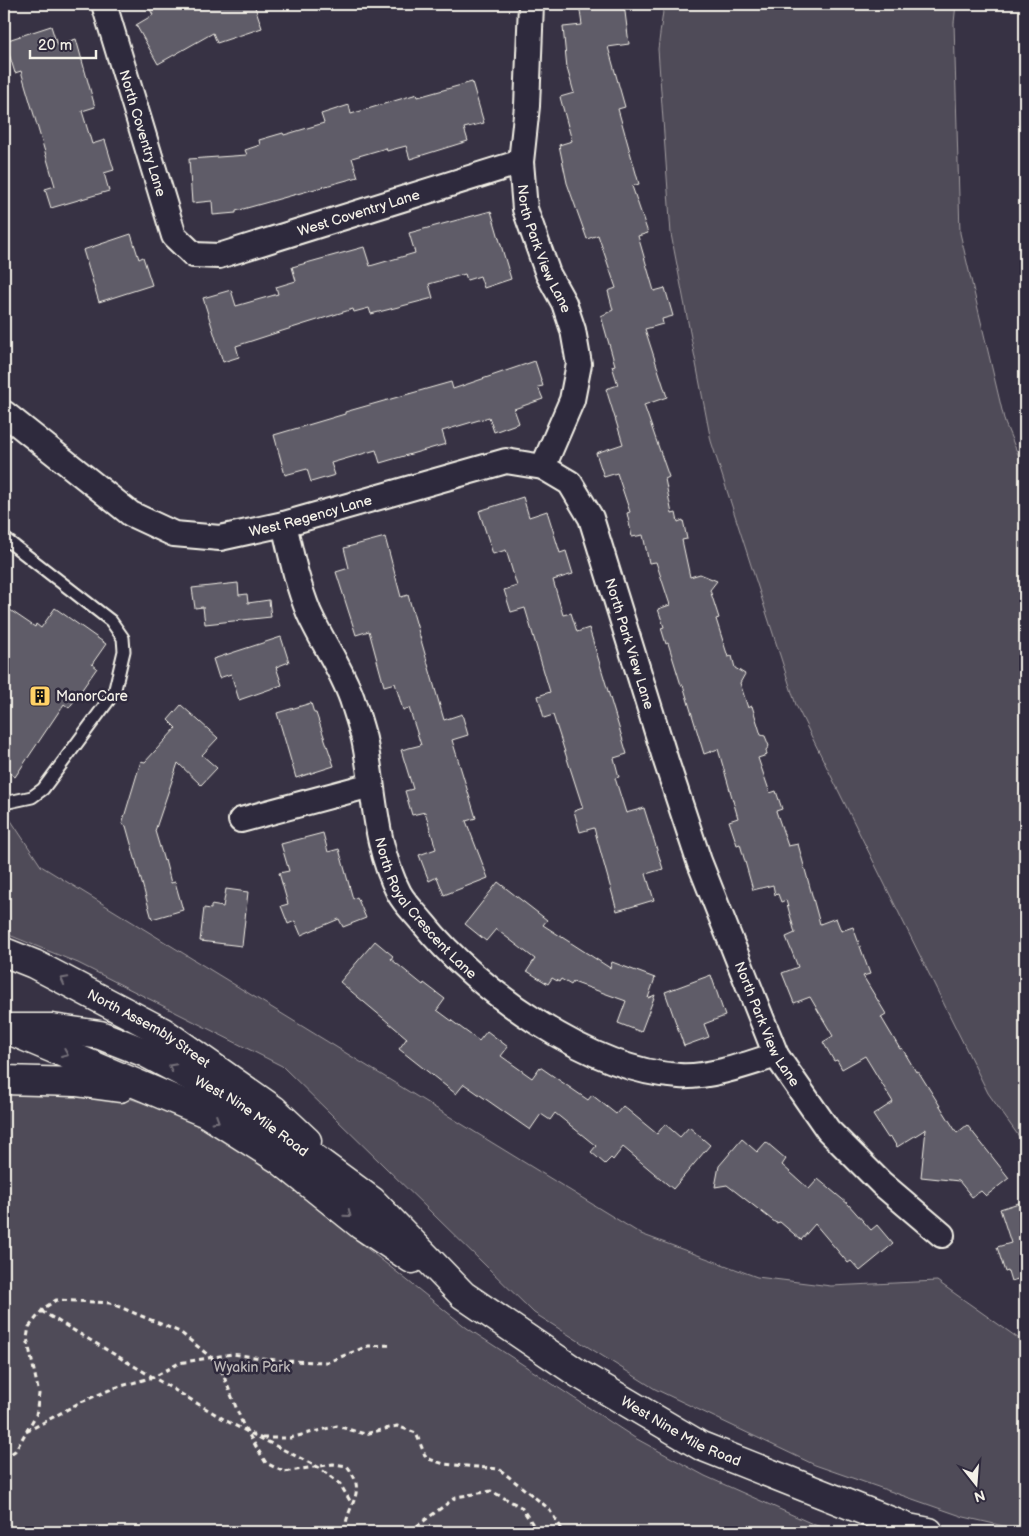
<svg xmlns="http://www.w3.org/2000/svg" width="1029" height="1536" font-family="'Balsamiq Sans',sans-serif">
<rect width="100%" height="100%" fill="#373244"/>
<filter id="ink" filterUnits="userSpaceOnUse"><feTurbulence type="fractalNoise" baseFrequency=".02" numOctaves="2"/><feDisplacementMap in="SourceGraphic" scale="10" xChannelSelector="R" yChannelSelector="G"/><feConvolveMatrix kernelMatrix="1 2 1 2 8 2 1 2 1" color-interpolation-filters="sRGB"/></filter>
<g filter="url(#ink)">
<g fill="#504b59" stroke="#a29ea0">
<polygon points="664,4 956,4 954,23 960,233 1005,423 1025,471 1025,1145 988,1093 796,705 711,441 671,234 658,49"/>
<polygon points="4,815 8,816 41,866 641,1234 757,1277 831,1286 937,1281 1025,1343 1025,1531 964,1517 815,1465 655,1389 534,1313 282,1066 78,963 4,933"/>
<polygon points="4,1086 110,1092 180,1115 260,1163 467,1328 635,1438 705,1476 815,1525 837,1532 4,1532"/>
</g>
<g fill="#5f5c67" stroke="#f4f1e8">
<polygon points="147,4 254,4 262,28 217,43 213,33 158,64 136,25 153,15"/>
<polygon points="579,4 624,4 629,44 608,47 625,107 618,109 639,184 632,186 648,233 638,236 654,291 665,288 673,316 662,319 663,324 645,329 667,397 644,405 669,477 665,479 672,514 676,513 678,522 683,520 687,539 682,540 690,577 700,574 717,581 710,590 719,618 716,619 728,657 732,656 735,668 745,674 740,683 748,708 752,706 761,735 765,736 769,746 766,750 767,755 758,758 770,793 776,791 782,809 776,811 788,846 798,844 820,924 836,918 841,931 853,927 870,974 863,976 886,1014 881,1017 900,1049 902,1048 916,1072 918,1071 957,1133 967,1125 1009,1178 986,1196 981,1191 972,1197 959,1181 921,1177 926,1129 897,1147 891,1137 888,1138 873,1115 893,1102 865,1056 842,1069 837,1060 834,1061 823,1042 833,1036 810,997 794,1003 782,973 798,967 786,937 795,933 786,900 781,902 778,894 775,895 773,885 753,890 740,844 737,845 729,821 738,818 718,749 704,754 683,685 681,685 668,643 666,644 661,628 664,627 658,609 670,605 656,562 649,563 643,535 632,537 627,513 630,512 617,473 604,477 596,453 623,444 606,389 618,385 612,366 615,365 601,316 613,310 608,291 616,288 598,235 587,239 567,183 559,145 572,141 560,97 574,93 567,68 563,27 582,25"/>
<polygon points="51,26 57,45 76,39 95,107 82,111 92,144 105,140 114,170 104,173 109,191 51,208 45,189 55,186 21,71 15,73 5,41"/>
<polygon points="472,82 484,123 464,128 468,141 410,159 406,146 387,151 386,148 352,158 358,177 236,211 236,213 213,215 212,201 192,203 189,159 247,155 245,150 260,145 259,140 283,133 284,135 324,123 321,114 349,105 351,114 417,94 418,97"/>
<polygon points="491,211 511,279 484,288 480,276 467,280 465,274 429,284 433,298 371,314 369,308 354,312 353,309 279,332 236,346 239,357 223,362 203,298 231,290 236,306 278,294 276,287 296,281 292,267 364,247 370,266 415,253 409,233"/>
<polygon points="131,234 139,259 143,257 152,285 99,302 83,250"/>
<polygon points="535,361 543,386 538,387 543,399 514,409 519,423 494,432 489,417 442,431 446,444 404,456 380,463 376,450 331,463 335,475 311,482 307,469 285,475 274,435 345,414 345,412 451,382 453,389"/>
<polygon points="523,497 529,517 547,511 560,553 566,551 573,574 553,580 563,615 571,613 577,632 589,628 627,754 614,758 619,777 615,778 626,813 644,808 663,869 646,874 654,900 617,911 594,828 580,832 574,811 583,808 553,715 544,718 538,696 550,692 525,608 511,612 504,590 517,586 506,550 493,554 479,511"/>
<polygon points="385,537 401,597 408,595 444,720 462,714 468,735 452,740 476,818 466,821 488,878 444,895 437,877 429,881 419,855 436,849 425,812 412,815 405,791 413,789 401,750 421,745 409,708 403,710 395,683 384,686 369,631 356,635 336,572 349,568 344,548"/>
<polygon points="238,583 239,595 247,594 248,603 269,600 271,617 205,624 203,607 195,608 192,588"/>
<polygon points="4,606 35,627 36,624 41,628 55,608 106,644 92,664 97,668 69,708 64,704 15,777 4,769"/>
<polygon points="281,637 289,662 276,667 282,685 239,700 231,674 219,678 213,659"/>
<polygon points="311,703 314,713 316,713 334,766 296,778 277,713"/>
<polygon points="181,705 218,738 202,755 217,768 201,785 178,763 155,831 164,861 165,860 171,883 175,882 183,910 152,919 126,826 122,824 141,761 145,762 176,728 168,720"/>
<polygon points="323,833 328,852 339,849 353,899 357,897 366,918 343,927 339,919 301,935 295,921 288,924 281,906 288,904 279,873 289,871 281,844"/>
<polygon points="498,882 547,920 543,925 610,968 612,962 655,978 648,998 655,995 641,1032 618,1023 626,1001 573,982 571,985 561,979 559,982 552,978 548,984 527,971 535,959 496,929 486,941 465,924"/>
<polygon points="226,889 248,892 242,946 200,941 204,908 211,909 211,905 223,907"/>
<polygon points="375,941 393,956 391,959 423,985 424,983 445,999 437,1010 479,1041 487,1031 508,1047 501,1056 532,1078 540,1067 588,1100 592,1095 616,1114 623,1106 657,1134 665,1124 680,1137 689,1127 710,1145 673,1189 623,1147 613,1160 611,1158 605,1164 591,1152 596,1146 555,1113 550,1120 541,1114 530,1130 464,1084 456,1094 399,1049 407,1038 340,982"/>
<polygon points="711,975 725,1016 704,1024 709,1037 684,1046 665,992"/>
<polygon points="742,1139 757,1152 766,1142 786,1159 782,1165 809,1189 818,1179 848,1204 871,1230 877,1225 893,1244 860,1271 851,1261 848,1263 815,1224 801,1240 780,1222 776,1223 727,1185 715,1187 719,1166"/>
<polygon points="1025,1201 1025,1277 1011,1281 1008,1271 1005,1272 997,1247 1011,1243 1000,1209"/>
</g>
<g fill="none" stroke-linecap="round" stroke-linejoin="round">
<g stroke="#f4f1e8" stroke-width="15">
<polyline id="lane" points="4,538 111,621 123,638 124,651 114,693 43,789 32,797 4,803"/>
</g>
<g stroke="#f4f1e8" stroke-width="28">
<g id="street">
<path id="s1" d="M104 4 174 236 194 255 219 256 521 162"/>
<path id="s2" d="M531 4 527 106 521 162 525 209 548 274 564 303 573 330 579 364 572 400 543 467 570 483 591 518 666 761 699 861 776 1055 828 1130 881 1183 942 1235"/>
<path id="s3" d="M4 413 131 514 174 534 220 538 284 524 506 461 543 467"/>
<path id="s4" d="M284 524C291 554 297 584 309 613 322 642 341 668 352 699 356 712 361 726 364 739 375 791 374 845 399 893 405 904 415 913 423 923 477 990 590 1071 679 1076 709 1078 748 1064 776 1055"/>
<polyline points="241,820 371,785"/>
</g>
</g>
<g stroke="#f4f1e8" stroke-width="31">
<g id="secondary">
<path id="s5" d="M4 952 34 964 163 1032 274 1110 307 1141"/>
</g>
</g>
<g stroke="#f4f1e8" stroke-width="31">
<g id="primary">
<path id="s6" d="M4 1028H52L100 1035 146 1053 235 1100 372 1201 463 1295 579 1374 701 1446 908 1528 929 1532"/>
<polyline points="16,1033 206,1113 280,1160 361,1225 412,1259"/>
<polyline points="4,1080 76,1082 120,1088"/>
</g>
</g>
<g stroke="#f4f1e8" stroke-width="3" stroke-dasharray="5 4" stroke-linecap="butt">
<polyline points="41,1311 232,1424 318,1467 340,1484 352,1504"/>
<polyline points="26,1432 79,1403 114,1388 154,1377 179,1363 232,1354 282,1361 328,1362 368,1346 393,1345"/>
<polyline points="262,1438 290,1438 337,1426 365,1434 397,1426 416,1433 426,1458 444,1464 499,1469 548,1508 564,1532"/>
<path d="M4 1458 15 1451 36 1415 39 1394 27 1338 29 1327 44 1308 56 1300 110 1303 180 1332 219 1364 243 1425 266 1463 284 1472 333 1464 347 1466C369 1494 346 1503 345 1532"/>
<polyline points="409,1532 456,1497 491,1491 521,1507 538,1532"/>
</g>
<use href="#lane" stroke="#2f2a3d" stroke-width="11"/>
<use href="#street" stroke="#2f2a3d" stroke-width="24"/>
<use href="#secondary" stroke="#2f2a3d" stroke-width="28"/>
<use href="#primary" stroke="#2f2a3d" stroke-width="28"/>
</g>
<defs><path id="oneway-chevron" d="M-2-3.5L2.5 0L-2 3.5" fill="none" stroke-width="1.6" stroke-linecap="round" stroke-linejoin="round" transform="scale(1.25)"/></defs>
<g stroke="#747079">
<use href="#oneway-chevron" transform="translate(64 980) rotate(-152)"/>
<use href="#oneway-chevron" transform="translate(65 1054) rotate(23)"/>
<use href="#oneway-chevron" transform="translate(172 1067) rotate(-152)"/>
<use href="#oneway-chevron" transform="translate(216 1120) rotate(32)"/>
<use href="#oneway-chevron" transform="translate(348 1214) rotate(39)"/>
</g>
</g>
<defs>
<g id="building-square" transform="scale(1.125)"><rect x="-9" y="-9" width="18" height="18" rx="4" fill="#ffd166" stroke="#2f2a3d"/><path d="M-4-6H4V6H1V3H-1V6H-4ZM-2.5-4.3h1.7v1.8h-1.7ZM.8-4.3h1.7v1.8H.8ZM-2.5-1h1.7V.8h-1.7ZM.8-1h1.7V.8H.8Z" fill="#111"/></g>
</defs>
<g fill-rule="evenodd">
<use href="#building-square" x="40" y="696"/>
</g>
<g text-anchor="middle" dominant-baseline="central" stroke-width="5" stroke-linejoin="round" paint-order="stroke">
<g font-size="14" fill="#f4f1e8" stroke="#2f2a3d">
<text stroke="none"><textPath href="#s1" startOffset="135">North Coventry Lane</textPath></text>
<text stroke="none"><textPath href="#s1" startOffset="441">West Coventry Lane</textPath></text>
<text stroke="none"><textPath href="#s2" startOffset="249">North Park View Lane</textPath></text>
<text stroke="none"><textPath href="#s3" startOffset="349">West Regency Lane</textPath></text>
<text stroke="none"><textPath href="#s2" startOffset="684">North Park View Lane</textPath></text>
<text stroke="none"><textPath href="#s4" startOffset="416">North Royal Crescent Lane</textPath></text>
<text stroke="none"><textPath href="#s2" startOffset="1089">North Park View Lane</textPath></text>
<text stroke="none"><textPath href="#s5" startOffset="164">North Assembly Street</textPath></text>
<text stroke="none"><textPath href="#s6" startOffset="269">West Nine Mile Road</textPath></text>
<text stroke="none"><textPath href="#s6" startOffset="805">West Nine Mile Road</textPath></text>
</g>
<g font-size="14" fill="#f4f1e8" stroke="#2f2a3d" text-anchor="start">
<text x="56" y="696">ManorCare</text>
</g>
<g font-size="14" fill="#bbb7b6" stroke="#2f2a3d">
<text x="252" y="1367">Wyakin Park</text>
</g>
</g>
<rect width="1029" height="1536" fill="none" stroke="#2f2a3d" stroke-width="20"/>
<rect x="10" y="10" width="1009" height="1516" fill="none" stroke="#f4f1e8" stroke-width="2" filter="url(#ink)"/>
<g transform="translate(976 1484) rotate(163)" stroke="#2f2a3d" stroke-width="4" paint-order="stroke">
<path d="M0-4L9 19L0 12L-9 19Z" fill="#f4f1e8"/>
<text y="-8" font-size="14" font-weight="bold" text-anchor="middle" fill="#f4f1e8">N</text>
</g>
<path d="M30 50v8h66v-8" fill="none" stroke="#f4f1e8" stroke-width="2.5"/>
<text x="38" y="50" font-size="15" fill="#f4f1e8" stroke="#2f2a3d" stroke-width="4" paint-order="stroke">20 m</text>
</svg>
